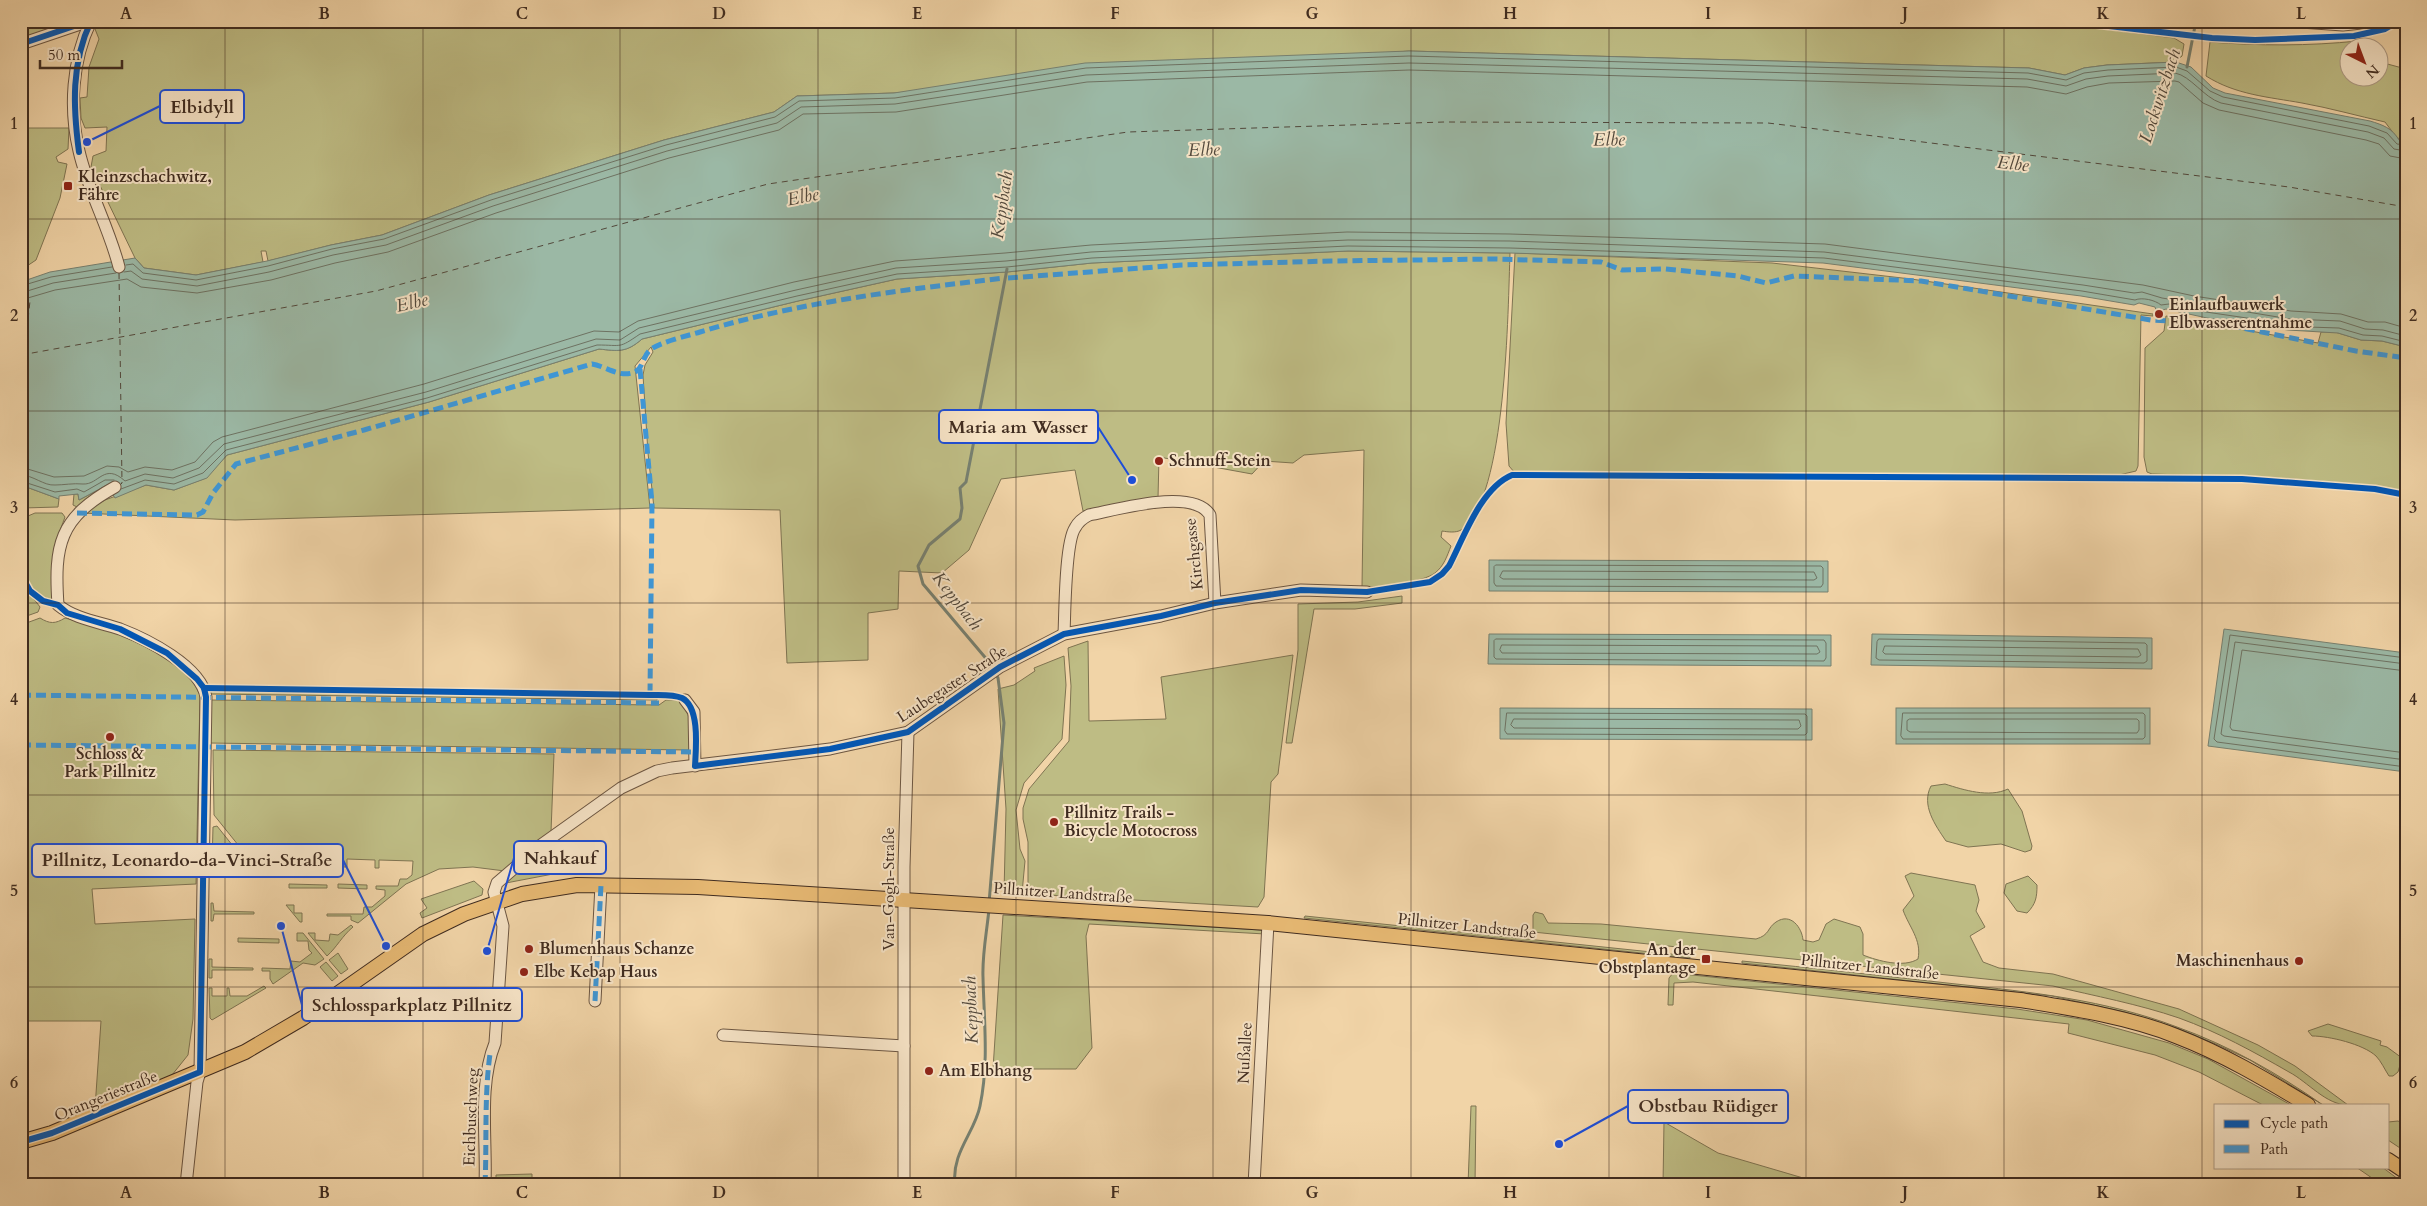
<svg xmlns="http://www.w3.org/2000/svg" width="2427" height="1206" font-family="Cardo,serif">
<rect width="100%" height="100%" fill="#f1d4a7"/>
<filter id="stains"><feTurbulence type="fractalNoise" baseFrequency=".004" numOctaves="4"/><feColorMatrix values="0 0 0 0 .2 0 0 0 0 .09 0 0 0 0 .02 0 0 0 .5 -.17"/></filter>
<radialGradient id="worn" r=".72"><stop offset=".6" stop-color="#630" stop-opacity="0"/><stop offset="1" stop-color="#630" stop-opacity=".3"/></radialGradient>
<g fill="#bebc84" stroke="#7f7452">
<polygon points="21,21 78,21 21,47"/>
<polygon points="105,21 2042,21 2174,38 2184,44 2182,56 2176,62 2107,65 2084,68 2065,75 2029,68 1409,51 894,93 797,96 774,112 664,140 489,195 382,235 331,245 268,261 266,251 261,251 263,262 196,275 144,268 135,258 91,167 93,156 106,151 107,127 85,128 81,118 80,98 87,97 89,67 99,39 95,29"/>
<path d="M2358 41V47L2350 48V78H2380V62L2406 69V140L2397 138 2385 122C2358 116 2330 108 2302 103 2269 97 2236 95 2206 76L2210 42C2259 46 2309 46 2358 41Z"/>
<polygon points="21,128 69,128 68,149 56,157 58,162 67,164 60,198 36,260 21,270"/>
<path d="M1348 251 1510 253C1508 306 1507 500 1461 530 1456 533 1448 532 1442 531L1441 537 1451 546C1447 556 1444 566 1435 573 1424 582 1378 588 1362 587L1364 450 1304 455 1293 463 1264 461 1252 474 1159 457 1158 498 1083 511 1075 470 1001 479 969 550 942 573 899 571 898 609 868 613V660L787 663 780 510 654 508 648 453 643 375 645 365 653 352 651 347 635 366 650 508 235 520 82 513 105 500 146 485 174 490 206 478 227 455 429 402 599 349C618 351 626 353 642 339L798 301 897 279 1007 272 1092 263Z"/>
<polygon points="1515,253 1772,263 1911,279 2153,314 2153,316 2141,315 2138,466 2136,471 2119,475 1515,473 1509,466 1506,423"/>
<path d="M2166 316 2318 343 2321 332H2335L2361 340 2382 341 2406 347V492C2322 477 2236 477 2152 474L2147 472 2144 457 2145 348 2164 331Z"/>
<polygon points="21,485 59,499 58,507 23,508"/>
<polygon points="108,485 77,507 73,505 74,494 78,494 79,500"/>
<path d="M35 513H62L65 517C53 549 51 565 53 599L50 601C14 591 21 548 21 519Z"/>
<polygon points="21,582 40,607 38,612 21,618"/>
<polygon points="1402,596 1402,603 1355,609 1314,609 1292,743 1286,743 1298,650 1298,604 1358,602"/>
<path d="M40 618C50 624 55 624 65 618 110 630 180 647 200 695L196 884 92 889 95 924 195 919 193 1019 188 1055 172 1075 95 1108 101 1021H21V625Z"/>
<polygon points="1088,641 1089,721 1166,719 1161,677 1293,655 1278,774 1271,782 1264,897 1258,907 1028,894 1028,842 1023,819 1023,808 1029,789 1069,741 1071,686 1068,648"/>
<polygon points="1064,656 1066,685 1062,739 1024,783 1016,810 1020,849 1025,861 1022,893 1004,893 1006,809 998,689 1014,685 1035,671 1034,668"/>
<polygon points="210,691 657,697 657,700 210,694"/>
<path d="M210 700 659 705 666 700H678C691 713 695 733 689 750L209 743Z"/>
<polygon points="213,750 554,754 551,832 505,871 473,867 439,869 406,884 358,923 351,920 351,916 327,916 327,914 363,914 364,907 372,907 385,896 385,890 376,889 376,886 398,886 400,879 407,879 412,875 413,861 379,860 379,868 375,868 375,860 347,859 347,867 344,867 343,859 308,859 308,866 305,866 305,859 267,859 266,866 263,866 263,859 255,859 255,866 214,815"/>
<path d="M1945 784C1964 790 1989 798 2008 789L2022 811 2032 846 2031 850 2025 852 2001 844 1968 847 1946 841C1935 825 1921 805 1931 786Z"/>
<polygon points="217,826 249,866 241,865 241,858 215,857 215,865 212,865 213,827"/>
<polygon points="520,867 557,870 560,868 602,870 553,874 506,883"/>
<path d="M1911 873 1975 885 1979 900 1976 911 1985 927 1970 936 1983 962 1999 968 2053 974 2179 1009 2258 1045 2295 1066 2348 1105C2326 1105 2308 1082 2289 1072 2254 1052 2218 1032 2179 1018 2138 1004 2095 996 2053 986L1533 932V915L1535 912 1543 914 1548 923 1601 924 1756 939C1770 935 1767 928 1776 922 1791 912 1802 928 1803 940L1813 942 1819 940 1826 924 1834 919 1860 927 1863 934V955C1878 961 1904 968 1918 959 1922 940 1909 927 1903 910L1914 896 1905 876Z"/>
<path d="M2028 876 2037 885C2037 897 2036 904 2027 913L2017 911 2004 893 2006 884Z"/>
<polygon points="474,881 483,889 482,895 422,918 420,913 427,908 421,899"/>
<polygon points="289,884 327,885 327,888 289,888"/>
<polygon points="338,884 367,885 367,889 338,888"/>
<polygon points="211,903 213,903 214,911 254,912 254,914 214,914 213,921 211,921"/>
<polygon points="286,905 294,905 294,913 302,913 302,922 300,922"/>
<polygon points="1003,915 1261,930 1265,934 1089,924 1086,936 1092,1048 1076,1069 993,1069"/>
<polygon points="1305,916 1690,956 1690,958 1304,918"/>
<path d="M351 925 353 927C342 936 337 947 327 956L308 933H315V940L329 941 330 934 338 935Z"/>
<polygon points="297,933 303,933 324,959 315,965 303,963 273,984 270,979 270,971 262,971 262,968 290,969 291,961 300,962 312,953 309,950 308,941 297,941"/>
<polygon points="238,938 279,939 279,943 238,942"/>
<polygon points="338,953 348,969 341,974 329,960"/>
<polygon points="209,959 212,959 212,967 253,968 253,970 212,970 212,978 209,978"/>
<path d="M1742 961C1813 968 1884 976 1956 984 2031 992 2106 1000 2177 1027 2230 1046 2277 1073 2323 1105L2250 1060 2218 1045 2177 1028 2125 1012 2052 996 1742 963Z"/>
<polygon points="326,962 338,976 332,981 320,967"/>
<polygon points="1673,973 2017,1009 2087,1020 2169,1043 2208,1059 2291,1105 2263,1105 2199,1072 2155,1055 2068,1033 2069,1024 1693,982 1674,983 1673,1005 1668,1005 1669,978"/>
<polygon points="264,986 266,988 212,1020 210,1018 209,988 212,988 212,996 227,996 227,988 229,988 230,996 247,996"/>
<path d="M2328 1024 2381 1041 2380 1045 2387 1047 2402 1058 2398 1072 2393 1076H2389C2385 1070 2381 1061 2376 1056 2363 1044 2329 1036 2312 1036L2308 1031Z"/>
<polygon points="1471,1106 1476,1106 1475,1185 1468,1185"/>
<polygon points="2398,1121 2406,1125 2406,1152 2388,1140 2388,1122"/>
<polygon points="1664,1122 1718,1153 1827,1185 1663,1185"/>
<polygon points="2356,1167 2382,1167 2406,1185 2382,1185"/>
<polygon points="532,1174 532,1185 496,1185 496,1175"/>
</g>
<g fill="#9bb8a5" stroke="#778070">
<path d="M1409 51 2029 68 2065 75 2084 68 2107 65 2176 62 2191 67 2213 88 2225 93 2370 121C2383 125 2392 128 2399 140H2406V347L2382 341 2361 340 2338 333 2288 330 2207 318 2166 309 2160 311 2161 308 2159 310H2156L2155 307 2139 303 2134 305 2081 296 1823 263 1510 253 1348 251 1092 263 1007 272 897 279 798 301 642 339C626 353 618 351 599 349L429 402 227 455 207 478 174 490 146 485 115 498 107 485 79 500 78 494 59 496V499L21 485V282L50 272 135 258 144 268 196 275 267 261 331 245 382 235 489 195 664 140 774 112 797 96 894 93 1085 63Z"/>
<polygon points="1489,560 1828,561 1828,592 1489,591"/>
<polygon points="2224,629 2406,653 2406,772 2208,746"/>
<polygon points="1489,634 1831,635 1831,666 1488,664"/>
<polygon points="1872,634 2152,638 2152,669 1871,665"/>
<polygon points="1500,708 1812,709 1812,740 1500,739"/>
<rect x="1896" y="708" width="254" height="36"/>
</g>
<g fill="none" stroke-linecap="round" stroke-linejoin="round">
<g stroke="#6e7262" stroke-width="1">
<polyline points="126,265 133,264 143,273 196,280 268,266 332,249 384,239 491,200 666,145 775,117 799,101 895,98 1086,68 1409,56 2028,73 2066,80 2084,73 2108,70 2176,67 2187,71 2210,91 2223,97 2369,126 2387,133 2397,144 2406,145"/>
<path d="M124 272 131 271 142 279 197 286 269 272 333 255 386 245 493 206 667 151 777 123 801 107 895 104 1086 75 1409 63 2027 79 2066 86 2086 79 2108 76 2175 73C2191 76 2203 97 2221 103L2368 132 2384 138 2394 149 2406 151"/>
<polyline points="21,286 51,277 112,267"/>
<polyline points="21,293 53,283 116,273"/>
<polyline points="21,300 55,290 127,279 141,287 197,293 271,280 335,263 388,252 496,213 669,158 779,130 803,114 896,112 1087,82 1409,70 2027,87 2066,94 2087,87 2109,83 2175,81 2179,82 2203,103 2219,110 2366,140 2379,144 2390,156 2406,159"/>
<polyline points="21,467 54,477 84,476 107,466 119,467 128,472 145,467 172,470 195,462 213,442 222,437 424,384 594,331 619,332 638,321 794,282 895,261 1005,253 1091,245 1347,232 1510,234 1825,244 2143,285 2194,296 2291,311 2341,314 2368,322 2385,322 2406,328"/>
<path d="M21 475C33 475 44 486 55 485 64 485 73 483 83 484 99 485 104 462 125 481L145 474 173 478 199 468 224 444 426 392 596 339 620 340 639 328 796 290 896 268 1006 261 1091 252 1348 240 1510 241 1824 252 2083 285 2134 293 2142 292 2162 298 2290 319 2340 321 2365 329 2383 330 2406 336"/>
<polyline points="21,481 55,492 77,489 84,492 105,480 114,480"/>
<path d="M121 489 145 480 174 484 203 473 226 450 427 398 597 345C623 345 618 349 640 334L797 296 897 274 1007 267 1092 258 1348 246 1510 248 1824 258 2082 291 2135 300C2142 297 2155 300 2161 305L2169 304 2206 312 2308 327 2339 328 2363 335 2382 336 2406 342"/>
<polygon points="1496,565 1821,566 1823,568 1823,584 1821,587 1496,586 1494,583 1494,567"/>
<polygon points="1503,571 1814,572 1817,578 1814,580 1503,579 1500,577"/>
<polygon points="1496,639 1824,640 1826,643 1826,658 1824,661 1496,659 1494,657 1494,641"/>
<polygon points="1879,639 2145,643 2147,645 2147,661 2144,663 1879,660 1876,658 1877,642"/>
<polygon points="1502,645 1817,646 1820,652 1817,654 1502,653 1500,650"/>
<polygon points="1885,646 2138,649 2141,655 2138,657 1885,654 1883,652"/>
<polyline points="2406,658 2230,635 2214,739 2217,742 2406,767"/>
<polyline points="2406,664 2235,642 2221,734 2224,736 2406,760"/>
<polyline points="2406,671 2242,650 2230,727 2232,730 2406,753"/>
<polygon points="1507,713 1805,714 1807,716 1807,733 1805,735 1507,734 1505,731"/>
<polygon points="1903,713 2143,713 2145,715 2145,737 2143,739 1903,739 1901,736"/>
<polygon points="1514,719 1799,720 1801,726 1798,729 1514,728 1511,725"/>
<polygon points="1910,719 2137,719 2139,721 2139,730 2137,733 1910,732 1907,730 1907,721"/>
</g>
<g stroke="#778070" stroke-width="3">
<polyline points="2187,67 2196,21"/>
<polyline points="989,903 1004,723 998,678 989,662 923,584 918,566 929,545 960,519 962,508 960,488 966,482 1007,269"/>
<path d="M955 1185C951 1153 975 1132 980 1106 989 1063 984 1021 983 977 982 955 987 931 989 909"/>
</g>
<g stroke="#52483b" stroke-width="1" stroke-dasharray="6 5" stroke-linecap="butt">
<polyline points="119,273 122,483 120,485"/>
<polyline points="21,355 376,291 768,184 1128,132 1444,122 1768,123 2289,187 2406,207"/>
<polyline points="21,385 30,301"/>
</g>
<g stroke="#6c5642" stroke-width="13">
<g id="minor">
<path d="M91 21C72 60 69 109 79 151 88 191 109 227 119 267"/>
<polyline points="2287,21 2343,25 2379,21"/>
<polyline points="21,44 89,21"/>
<path d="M115 487C59 518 54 545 58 605 75 619 99 622 120 629 146 639 201 666 206 697L200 1072 197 1082 186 1185"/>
<path d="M1064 634C1065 613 1065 543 1075 528 1078 522 1083 518 1089 515 1116 510 1193 487 1210 515L1215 603"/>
<polyline points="685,700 694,712 695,766"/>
<polyline points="595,1001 601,885"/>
<polyline points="723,1035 904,1046"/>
<path d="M485 1185C487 1140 478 1085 495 1043L503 926 494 892 497 883 541 845 621 788 657 771 672 768 830 749 908 732 1000 667 1064 634 1161 616 1215 603 1301 590 1367 592"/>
<polyline points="904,1185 904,867 908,732"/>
<polyline points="1254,1185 1268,923"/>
</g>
</g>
<g stroke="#402c20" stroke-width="16">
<g id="major">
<path d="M21 1142 52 1133 245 1052 303 1018 423 934 464 914 522 894 577 885 698 887 1268 923 2020 1000C2070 1008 2129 1017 2176 1036 2223 1054 2265 1079 2308 1105"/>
<polyline points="2388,1160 2406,1172"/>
</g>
</g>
<use href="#minor" stroke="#f6e3c6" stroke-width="11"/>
<use href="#major" stroke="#e8ba74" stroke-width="14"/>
<g stroke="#3f96d5" stroke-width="5" stroke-dasharray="10 5" stroke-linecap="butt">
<polyline points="1008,278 1182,265 1331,261 1495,259 1601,262 1622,270 1665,269 1738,276 1766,283 1794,276 1921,281 2151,320 2222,324 2356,351 2406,358"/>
<polyline points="640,369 652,503 650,695"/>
<path d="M77 513 197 515 203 512 213 493 236 464 364 430 592 364C605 366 618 377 632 373 643 371 642 357 650 350 660 342 687 336 700 332 799 302 902 290 1004 278"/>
<polyline points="21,695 659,703"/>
<polyline points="21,745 696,752"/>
<polyline points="595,1001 601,885"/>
<path d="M485 1185C487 1141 484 1098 490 1054"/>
</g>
<g stroke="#f6e3c6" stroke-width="9">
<g id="cycleway">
<polyline points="2066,21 2212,38 2255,40 2354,36 2385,29 2399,21"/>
<polyline points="21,44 89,21"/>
<path d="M79 152C73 107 71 63 91 21"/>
<polyline points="21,575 30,591 43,601 58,605 67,613 120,629 167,653 197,679 204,688 206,697 200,1072 52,1133 21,1142"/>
<path d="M204 688 650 695C660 695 673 694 682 698 700 707 696 748 695 766L830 749 908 732 1000 667 1064 634 1161 616 1215 603 1301 590 1367 592 1430 582 1442 574 1449 566C1464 537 1481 488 1512 475L2242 479 2375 489 2406 495"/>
</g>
</g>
<use href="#cycleway" stroke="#0057b8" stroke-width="6"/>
</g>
<path fill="none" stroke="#402c20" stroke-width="1" stroke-opacity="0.55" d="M225 21V1185M423 21V1185M620 21V1185M818 21V1185M1016 21V1185M1213 21V1185M1411 21V1185M1609 21V1185M1806 21V1185M2004 21V1185M2202 21V1185M21 219H2406M21 411H2406M21 603H2406M21 795H2406M21 987H2406"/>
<g fill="#8f2418" stroke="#f6e3c6" stroke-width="2">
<rect x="63" y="181" width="10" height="10" rx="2.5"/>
<circle cx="2159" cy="314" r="5"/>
<circle cx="1159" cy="461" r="5"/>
<circle cx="110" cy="737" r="5"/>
<circle cx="1054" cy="822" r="5"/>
<circle cx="529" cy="949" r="5"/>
<rect x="1701" y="954" width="10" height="10" rx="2.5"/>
<circle cx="2299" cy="961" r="5"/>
<circle cx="524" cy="972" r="5"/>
<circle cx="929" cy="1071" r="5"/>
</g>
<g text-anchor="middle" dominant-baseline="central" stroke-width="4" stroke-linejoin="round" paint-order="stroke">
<g font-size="16" font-weight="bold" fill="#402c20" stroke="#f6e3c6" text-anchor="start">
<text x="78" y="177">Kleinzschachwitz,<tspan x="78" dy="18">Fähre</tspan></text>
<text x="2169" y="305">Einlaufbauwerk<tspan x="2169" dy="18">Elbwasserentnahme</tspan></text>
<text x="1169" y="461">Schnuff-Stein</text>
<text x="110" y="754" text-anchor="middle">Schloss &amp;<tspan x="110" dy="18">Park Pillnitz</tspan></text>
<text x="1064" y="813">Pillnitz Trails -<tspan x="1064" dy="18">Bicycle Motocross</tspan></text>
<text x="539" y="949">Blumenhaus Schanze</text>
<text x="1696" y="950" text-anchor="end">An der<tspan x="1696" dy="18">Obstplantage</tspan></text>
<text x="2289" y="961" text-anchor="end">Maschinenhaus</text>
<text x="534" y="972">Elbe Kebap Haus</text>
<text x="939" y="1071">Am Elbhang</text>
</g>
<g font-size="16" fill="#402c20" stroke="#f6e3c6">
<text transform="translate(1194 554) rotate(-96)">Kirchgasse</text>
<text transform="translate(952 684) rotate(-33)">Laubegaster Straße</text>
<text transform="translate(889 889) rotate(-90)">Van-Gogh-Straße</text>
<text transform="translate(1063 893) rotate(4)">Pillnitzer Landstraße</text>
<text transform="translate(1467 926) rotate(6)">Pillnitzer Landstraße</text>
<text transform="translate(1870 967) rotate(6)">Pillnitzer Landstraße</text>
<text transform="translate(1245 1053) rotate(-87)">Nußallee</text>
<text transform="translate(106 1096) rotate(-22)">Orangeriestraße</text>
<text transform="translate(471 1117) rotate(-88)">Eichbuschweg</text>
</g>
<g font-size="18" font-style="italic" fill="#52483b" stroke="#f6e3c6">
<text transform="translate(2160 96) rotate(-72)">Lockwitzbach</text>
<text transform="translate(1609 140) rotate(-1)">Elbe</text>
<text transform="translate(1204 150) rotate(-2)">Elbe</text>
<text transform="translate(2013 164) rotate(6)">Elbe</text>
<text transform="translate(803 197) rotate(-11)">Elbe</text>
<text transform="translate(1002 205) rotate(-82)">Keppbach</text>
<text transform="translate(412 303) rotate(-13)">Elbe</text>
<text transform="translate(957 601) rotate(52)">Keppbach</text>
<text transform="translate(971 1010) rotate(-92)">Keppbach</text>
</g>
</g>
<path fill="none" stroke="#1d4ed8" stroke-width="2" d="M87 142L160 106M1132 480L1098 427M487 951L514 858M386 946L343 860M281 926L302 1005M1559 1144L1628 1106"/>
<g fill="#1d4ed8" stroke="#f6e3c6" stroke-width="2">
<circle cx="87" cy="142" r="5"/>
<circle cx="1132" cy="480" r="5"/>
<circle cx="487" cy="951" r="5"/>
<circle cx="386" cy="946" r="5"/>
<circle cx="281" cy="926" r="5"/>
<circle cx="1559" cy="1144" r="5"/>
</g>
<g fill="#f6e3c6" stroke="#1d4ed8" stroke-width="2">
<rect x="160" y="90" width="84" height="33" rx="5"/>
<rect x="939" y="410" width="159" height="33" rx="5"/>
<rect x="514" y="841" width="92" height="33" rx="5"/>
<rect x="32" y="844" width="311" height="33" rx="5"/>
<rect x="302" y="988" width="220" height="33" rx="5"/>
<rect x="1628" y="1090" width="160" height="33" rx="5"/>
</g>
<g font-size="18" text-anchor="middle" font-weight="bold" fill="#402c20">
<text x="202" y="113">Elbidyll</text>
<text x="1018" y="433">Maria am Wasser</text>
<text x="560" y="864">Nahkauf</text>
<text x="187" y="866">Pillnitz, Leonardo-da-Vinci-Straße</text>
<text x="412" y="1011">Schlossparkplatz Pillnitz</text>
<text x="1708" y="1112">Obstbau Rüdiger</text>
</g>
<rect width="2427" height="1206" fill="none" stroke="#f1d4a7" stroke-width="55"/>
<rect x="2214" y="1104" width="175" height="65" fill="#f6e3c6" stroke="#ad9a84"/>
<rect x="2224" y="1120" width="25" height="8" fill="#0057b8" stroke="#ad9a84"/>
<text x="2260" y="1128" font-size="15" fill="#402c20">Cycle path</text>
<rect x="2224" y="1145" width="25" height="8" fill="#3f96d5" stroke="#ad9a84"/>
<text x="2260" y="1154" font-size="15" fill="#402c20">Path</text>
<g transform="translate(2364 62) rotate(138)"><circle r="24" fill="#f6e3c6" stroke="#ad9a84"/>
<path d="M0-4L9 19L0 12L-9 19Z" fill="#8f2418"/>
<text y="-8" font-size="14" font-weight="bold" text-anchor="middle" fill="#402c20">N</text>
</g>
<path d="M40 60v8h82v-8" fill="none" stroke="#402c20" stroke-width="2.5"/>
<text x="48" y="60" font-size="15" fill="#402c20" stroke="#f6e3c6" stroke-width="4" paint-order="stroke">50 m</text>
<rect x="28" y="28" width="2372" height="1150" fill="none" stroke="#402c20" stroke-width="2"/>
<g font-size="16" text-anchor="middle" font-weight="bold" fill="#402c20">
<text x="126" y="19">A</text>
<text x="324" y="19">B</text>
<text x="522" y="19">C</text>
<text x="719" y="19">D</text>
<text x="917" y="19">E</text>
<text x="1115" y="19">F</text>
<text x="1312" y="19">G</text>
<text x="1510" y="19">H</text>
<text x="1708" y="19">I</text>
<text x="1905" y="19">J</text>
<text x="2103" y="19">K</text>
<text x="2301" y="19">L</text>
<text x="14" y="129">1</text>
<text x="2413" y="129">1</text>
<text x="14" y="321">2</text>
<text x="2413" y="321">2</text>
<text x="14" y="513">3</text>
<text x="2413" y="513">3</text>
<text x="14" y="705">4</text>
<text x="2413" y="705">4</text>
<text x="14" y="896">5</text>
<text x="2413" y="896">5</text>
<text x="14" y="1088">6</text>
<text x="2413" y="1088">6</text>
<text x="126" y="1198">A</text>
<text x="324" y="1198">B</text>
<text x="522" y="1198">C</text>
<text x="719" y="1198">D</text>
<text x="917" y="1198">E</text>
<text x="1115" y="1198">F</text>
<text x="1312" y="1198">G</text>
<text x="1510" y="1198">H</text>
<text x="1708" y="1198">I</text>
<text x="1905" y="1198">J</text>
<text x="2103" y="1198">K</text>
<text x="2301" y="1198">L</text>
</g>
<rect width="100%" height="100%" filter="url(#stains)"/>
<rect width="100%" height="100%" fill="url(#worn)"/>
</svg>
